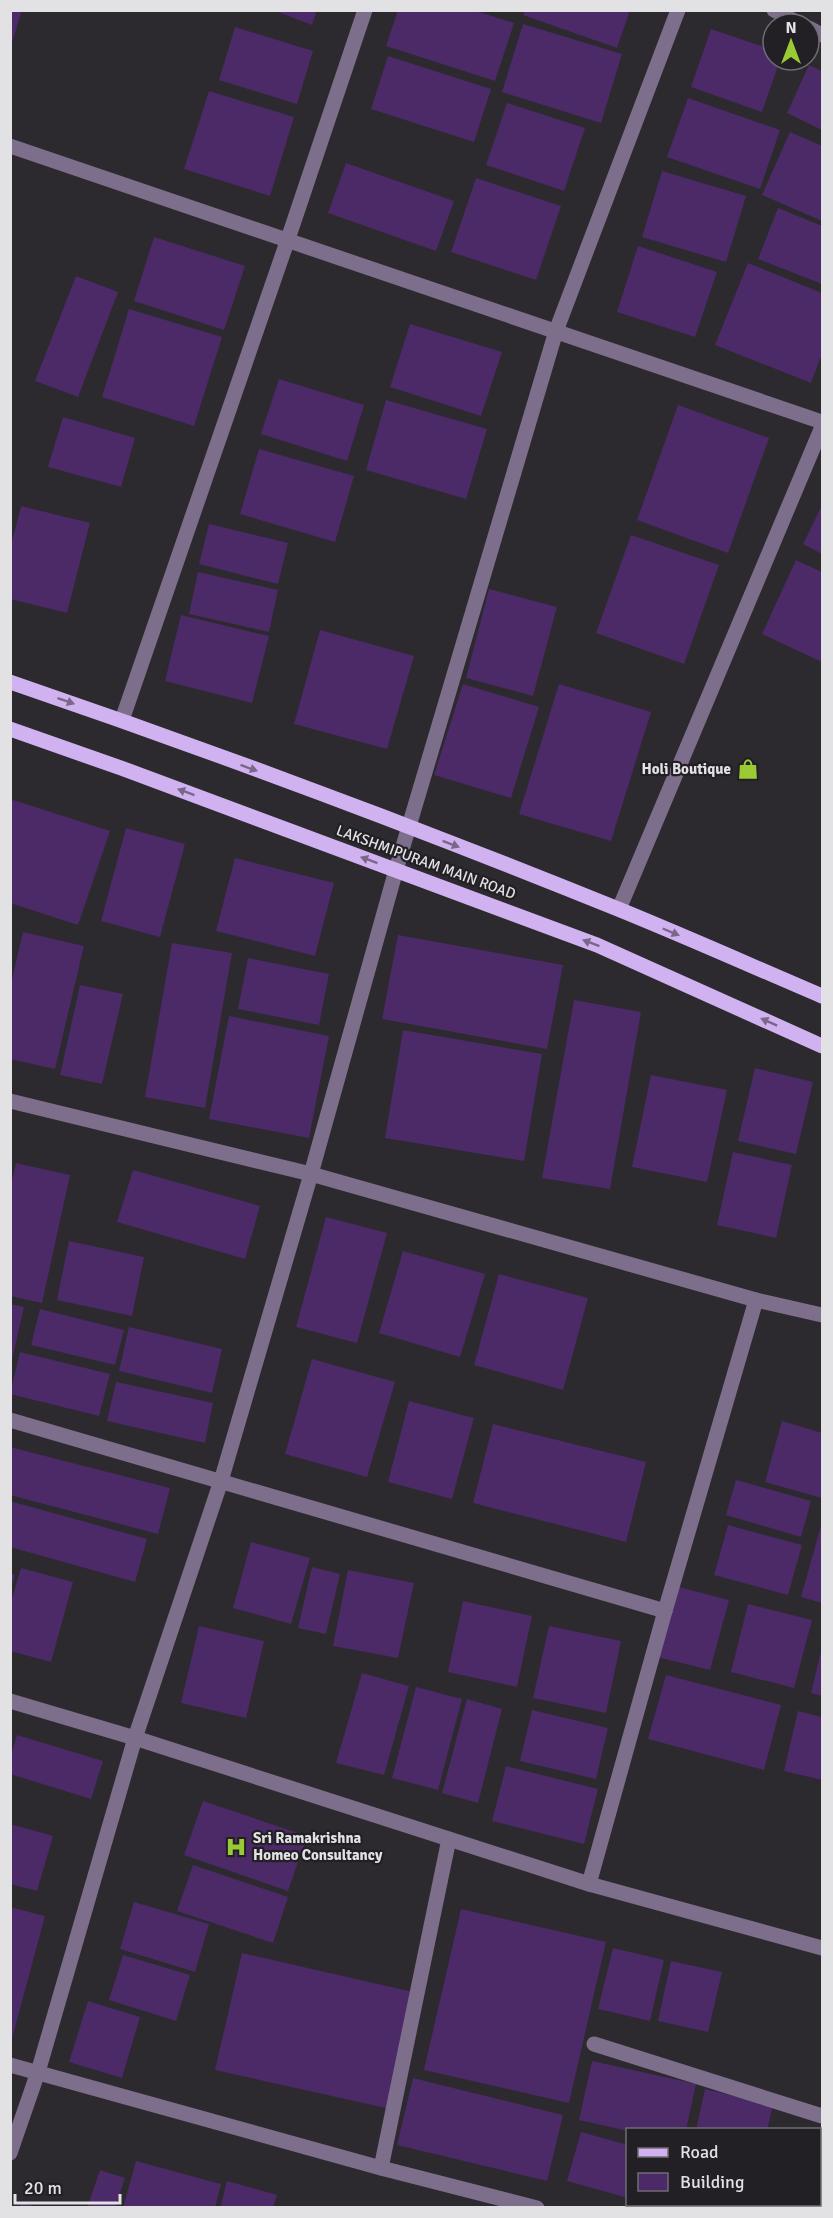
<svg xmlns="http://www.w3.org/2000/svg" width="833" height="2218" font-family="Signika,sans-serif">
<rect width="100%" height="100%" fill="#2c292f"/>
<g fill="#4b2a67">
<polygon points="10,10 22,10 11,46 10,46"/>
<polygon points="273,10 317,10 312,25"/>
<polygon points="398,10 473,10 514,23 495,81 386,46"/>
<polygon points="525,10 630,10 617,48 523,15"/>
<polygon points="523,24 622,54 601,123 502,92"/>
<polygon points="235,27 313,51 297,104 219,80"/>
<polygon points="711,29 773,50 773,60 780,60 762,112 691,87"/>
<polygon points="388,56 491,89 474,142 371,109"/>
<polygon points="809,65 822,71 822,130 787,113"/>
<polygon points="209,91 294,117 270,196 184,169"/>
<polygon points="688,98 780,130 760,189 667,157"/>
<polygon points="507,103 585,128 564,191 486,165"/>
<polygon points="790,132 822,146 822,221 762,195"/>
<polygon points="346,163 454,201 436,251 328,213"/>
<polygon points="662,171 746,196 726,262 642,237"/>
<polygon points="476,178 561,206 536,280 451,252"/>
<polygon points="778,208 822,226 822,284 758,259"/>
<polygon points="154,237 245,266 224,330 134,301"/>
<polygon points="638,246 717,272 695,337 617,312"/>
<polygon points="748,263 822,293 822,354 811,383 715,345"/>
<polygon points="76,276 118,292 78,397 35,381"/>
<polygon points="129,309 222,337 194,426 102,397"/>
<polygon points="410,324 502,352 481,416 390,387"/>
<polygon points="279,379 364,405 347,461 261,434"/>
<polygon points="386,400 487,429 466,499 366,470"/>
<polygon points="678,405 769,438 728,553 637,520"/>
<polygon points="63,417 135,438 121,487 48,467"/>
<polygon points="259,449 354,476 335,542 240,514"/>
<polygon points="822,505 822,554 803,544"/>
<polygon points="21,506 90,523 67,613 10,599 10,549"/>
<polygon points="209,524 288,543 278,584 199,564"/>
<polygon points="631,535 719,565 684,664 596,633"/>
<polygon points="796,560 822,572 822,662 762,634"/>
<polygon points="198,572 278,590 269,632 189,614"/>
<polygon points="489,589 557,607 533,696 466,678"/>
<polygon points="181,615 269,636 252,703 165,681"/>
<polygon points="320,630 414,656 387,749 294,724"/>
<polygon points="463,684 539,707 511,798 434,775"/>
<polygon points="559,684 651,712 611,841 519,814"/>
<polygon points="10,799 110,831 78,925 10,903"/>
<polygon points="126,828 185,844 160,937 101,921"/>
<polygon points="235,858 334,883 315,956 216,931"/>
<polygon points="23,932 84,946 55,1069 10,1059 10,988"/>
<polygon points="398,935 563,965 547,1049 382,1019"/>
<polygon points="172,943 232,953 205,1108 145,1097"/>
<polygon points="248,958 329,974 319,1025 238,1009"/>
<polygon points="80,985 123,994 102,1084 60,1075"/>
<polygon points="574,1000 641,1012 610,1189 542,1178"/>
<polygon points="229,1016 329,1036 309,1138 209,1119"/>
<polygon points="403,1030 542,1054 524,1161 385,1138"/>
<polygon points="755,1068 813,1082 796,1154 738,1141"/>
<polygon points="651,1075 727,1090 707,1182 632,1167"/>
<polygon points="733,1152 792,1165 776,1238 717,1225"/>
<polygon points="16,1163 70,1175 42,1303 10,1296 10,1190"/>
<polygon points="133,1170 260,1206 245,1259 117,1222"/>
<polygon points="326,1217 387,1233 357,1343 296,1327"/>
<polygon points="69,1241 144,1257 132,1316 57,1300"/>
<polygon points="403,1251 485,1274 460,1357 379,1333"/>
<polygon points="499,1274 588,1298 563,1390 474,1365"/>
<polygon points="10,1304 24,1307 11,1364 10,1364"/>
<polygon points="40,1309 124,1330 115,1365 31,1345"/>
<polygon points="129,1327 222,1349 212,1393 119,1371"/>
<polygon points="20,1352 110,1374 99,1416 10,1394"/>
<polygon points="312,1359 395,1382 367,1477 285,1454"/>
<polygon points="116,1382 213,1403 205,1443 107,1421"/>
<polygon points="409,1401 474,1418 452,1499 388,1482"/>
<polygon points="782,1421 822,1433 822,1498 765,1482"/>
<polygon points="493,1424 646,1462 626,1542 473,1503"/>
<polygon points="10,1447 170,1488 158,1534 10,1495"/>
<polygon points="736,1480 811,1501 801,1537 726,1515"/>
<polygon points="10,1501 147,1539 135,1582 10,1547"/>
<polygon points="822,1522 822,1603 801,1597"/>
<polygon points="728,1525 802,1545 788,1595 714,1575"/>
<polygon points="251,1542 310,1558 291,1624 233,1608"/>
<polygon points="312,1567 340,1574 326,1634 298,1628"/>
<polygon points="21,1568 73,1582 51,1662 10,1651 10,1605"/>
<polygon points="348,1570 414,1583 398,1658 333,1646"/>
<polygon points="10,1574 15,1575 11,1588 10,1588"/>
<polygon points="675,1586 729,1600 710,1670 657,1657"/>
<polygon points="463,1601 532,1616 517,1687 448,1672"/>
<polygon points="748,1604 812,1620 794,1688 731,1672"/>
<polygon points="199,1626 264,1641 246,1718 181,1703"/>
<polygon points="549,1626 621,1641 606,1713 533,1698"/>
<polygon points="822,1647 822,1696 811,1693"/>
<polygon points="362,1673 409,1686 384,1775 336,1763"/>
<polygon points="666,1675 781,1705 764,1770 648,1739"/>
<polygon points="416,1687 462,1699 438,1790 392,1778"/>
<polygon points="467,1699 502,1709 478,1803 442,1793"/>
<polygon points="532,1710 608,1728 596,1779 520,1761"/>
<polygon points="798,1711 822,1717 822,1780 784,1771"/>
<polygon points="17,1735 103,1761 91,1799 10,1774 10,1758"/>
<polygon points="506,1766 598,1789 584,1844 492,1821"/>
<polygon points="203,1801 307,1836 288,1891 184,1855"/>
<polygon points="10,1824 53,1836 37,1891 10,1884"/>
<polygon points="193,1865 288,1897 273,1943 177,1911"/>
<polygon points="134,1902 209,1924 195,1972 120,1949"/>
<polygon points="10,1907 45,1916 11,2042 10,2042"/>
<polygon points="461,1909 606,1942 569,2103 424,2070"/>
<polygon points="613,1948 664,1960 650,2021 598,2009"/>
<polygon points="242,1953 413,1992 386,2108 215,2070"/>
<polygon points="123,1955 190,1975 176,2021 109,2000"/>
<polygon points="671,1961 722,1972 708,2032 658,2021"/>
<polygon points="88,2001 140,2017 122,2078 69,2062"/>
<polygon points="592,2061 696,2084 686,2130 628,2130 628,2131 579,2120"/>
<polygon points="413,2078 563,2115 547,2181 397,2145"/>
<polygon points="705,2089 773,2105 767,2130 696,2130"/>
<polygon points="581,2132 628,2145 628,2198 567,2181"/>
<polygon points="136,2161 221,2184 215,2208 123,2208"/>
<polygon points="100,2170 125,2178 115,2208 87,2208"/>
<polygon points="227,2181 277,2195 273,2208 220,2208"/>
<polygon points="21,2202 37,2207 37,2208 19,2208"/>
<polygon points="699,2204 699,2208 662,2208 654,2205"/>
<polygon points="711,2204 793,2204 792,2208 710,2208"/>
</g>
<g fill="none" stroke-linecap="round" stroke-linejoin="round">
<g stroke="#7d6f8c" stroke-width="15">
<polyline points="774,10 800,24"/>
<polyline points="809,28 822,35"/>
<polyline points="10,146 822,422"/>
<polyline points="122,720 288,239 365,10"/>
<polyline points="619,909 822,427"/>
<polyline points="10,1101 311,1174 756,1300 822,1315"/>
<polyline points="10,1420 665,1611"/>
<polyline points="10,1701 135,1738 589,1884 822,1948"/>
<polyline points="589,1884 665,1611 756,1300"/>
<polyline points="594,2044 822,2116"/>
<polyline points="10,2065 381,2168 537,2208"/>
<polyline points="10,2153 38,2072 135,1738 221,1481 311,1174 396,870 556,331 678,10"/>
<polyline points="381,2168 449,1839"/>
</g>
<g stroke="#d0b2f0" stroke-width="15">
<path d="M10 682C215 752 418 828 618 909 687 937 754 967 822 996"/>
<polyline points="10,729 121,768 597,945 822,1046"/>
</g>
</g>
<defs><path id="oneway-solid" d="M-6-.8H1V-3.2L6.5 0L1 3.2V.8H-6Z" transform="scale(1.5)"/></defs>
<g fill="#79688a">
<use href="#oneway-solid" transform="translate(66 701) rotate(19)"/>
<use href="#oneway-solid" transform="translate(249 768) rotate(20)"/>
<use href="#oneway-solid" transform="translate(186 792) rotate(-160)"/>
<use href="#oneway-solid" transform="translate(451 844) rotate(21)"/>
<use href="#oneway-solid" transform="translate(369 860) rotate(-160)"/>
<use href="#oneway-solid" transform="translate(671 932) rotate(23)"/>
<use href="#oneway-solid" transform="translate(591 943) rotate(-159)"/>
<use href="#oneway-solid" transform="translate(769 1022) rotate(-156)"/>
</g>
<defs>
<g id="shop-bare" transform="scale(1.62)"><path d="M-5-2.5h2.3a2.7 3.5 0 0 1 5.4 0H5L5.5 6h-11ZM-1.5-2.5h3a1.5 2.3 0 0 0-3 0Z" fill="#9acb35" stroke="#221f25" stroke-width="2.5" paint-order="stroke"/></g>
<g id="hospital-bare" transform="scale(1.62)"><path d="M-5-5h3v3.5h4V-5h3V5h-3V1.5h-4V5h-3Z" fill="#9acb35" stroke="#221f25" stroke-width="2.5" paint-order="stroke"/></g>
</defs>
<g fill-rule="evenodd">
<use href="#shop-bare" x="748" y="769"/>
<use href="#hospital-bare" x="236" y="1847"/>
</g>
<g text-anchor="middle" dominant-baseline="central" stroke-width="4.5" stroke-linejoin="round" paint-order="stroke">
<g font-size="15" font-weight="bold" fill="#e2e1e4" stroke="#221f25" text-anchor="end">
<text x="731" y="769">Holi Boutique</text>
<text x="253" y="1838" text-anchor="start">Sri Ramakrishna<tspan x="253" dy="17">Homeo Consultancy</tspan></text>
</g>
<g font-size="15" fill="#e2e1e4" stroke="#221f25">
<text transform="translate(426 862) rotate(20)">LAKSHMIPURAM MAIN ROAD</text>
</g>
</g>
<rect width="833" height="2218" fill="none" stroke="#e2e1e4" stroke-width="24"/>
<rect x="626" y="2128" width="195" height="78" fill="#221f25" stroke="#6f6d71" stroke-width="1.5"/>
<rect x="638" y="2148" width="30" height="9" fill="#d0b2f0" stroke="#6f6d71" stroke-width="1.5"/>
<text x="680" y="2158" font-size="18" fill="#e2e1e4">Road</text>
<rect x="638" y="2173" width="30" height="18" fill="#4b2a67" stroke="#6f6d71" stroke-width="1.5"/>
<text x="680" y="2188" font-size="18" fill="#e2e1e4">Building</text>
<g transform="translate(791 42)"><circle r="28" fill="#221f25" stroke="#6f6d71" stroke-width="1.5"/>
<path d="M0-4.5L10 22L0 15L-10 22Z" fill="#9acb35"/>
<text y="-9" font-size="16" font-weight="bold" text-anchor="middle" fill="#e2e1e4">N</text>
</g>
<path d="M15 2194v9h105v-9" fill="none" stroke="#e2e1e4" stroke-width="3"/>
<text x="24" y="2194" font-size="18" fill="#e2e1e4" stroke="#221f25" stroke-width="4.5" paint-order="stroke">20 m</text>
</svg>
